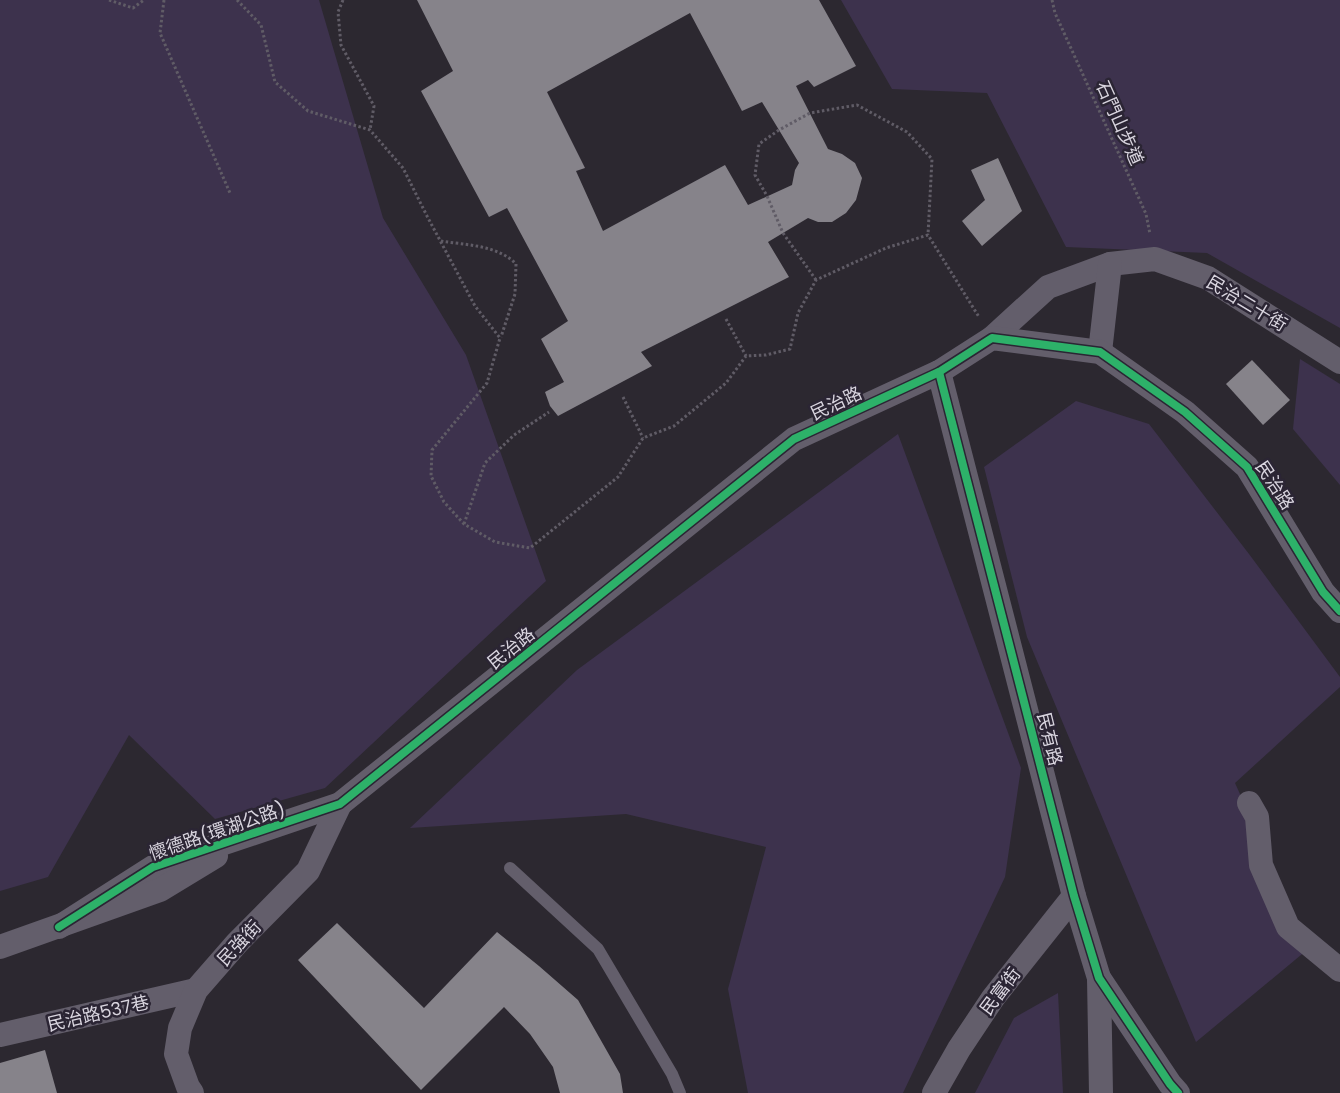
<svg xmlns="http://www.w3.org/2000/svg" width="1340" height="1093" font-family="Poppins,'Noto Sans TC',sans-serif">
<rect width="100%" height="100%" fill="#2c2830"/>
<g fill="#3d324d">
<polygon points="0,0 319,0 383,218 466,355 546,581 325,788 215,819 129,735 48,877 0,891"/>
<polygon points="841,0 1340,0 1340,328 1207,253 1066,247 987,93 892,89"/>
<polygon points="1300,359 1340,384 1340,485 1293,429"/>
<polygon points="1076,401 1149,424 1249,554 1340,677 1340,687 1235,783 1287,898 1307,950 1196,1042 1027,637 984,467"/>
<polygon points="898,434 1021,768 1005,877 903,1093 748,1093 728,989 766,847 626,814 410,828 577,670"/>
<polygon points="1058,993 1063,1093 975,1093 1014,1018"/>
</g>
<g fill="#86838a" fill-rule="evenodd">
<path d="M417 0H819L856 66 814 87 808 80 796 86 828 149 842 154 855 163 862 178 856 200 846 213 832 222H818L808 218 768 242 789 277 641 352 652 366 558 416 550 406 545 392 564 382 541 339 568 321 507 208 489 217 421 91 453 71ZM690 13 742 111 762 102 779 130 799 163 795 170 792 185 748 205 725 165 603 231 576 171 585 168 547 92Z"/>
<polygon points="998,158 1022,211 982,246 962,221 985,200 971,170"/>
<polygon points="1252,360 1290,400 1263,425 1226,384"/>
<polygon points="337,923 424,1008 497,932 539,966 578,1000 620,1074 623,1093 560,1093 553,1067 530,1034 504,1007 421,1090 298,960"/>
<polygon points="45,1050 57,1093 0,1093 0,1063"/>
</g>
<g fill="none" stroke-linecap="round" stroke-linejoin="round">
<g stroke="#605c66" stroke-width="3" stroke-dasharray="2.5 2.5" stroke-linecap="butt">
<polyline points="109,0 133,8 144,0"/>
<polyline points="164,0 160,33 230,193"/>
<polyline points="237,0 261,25 275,82 308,111 370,130 403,168 427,216 475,306 500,338 487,383 432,450 431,476 444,502 464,524 495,542 530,548 618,477 643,438 674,426 726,383 746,356 766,355 790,349 798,313 816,280 886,248 928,235 979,317"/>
<polyline points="343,0 338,12 341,45 374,106 370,130"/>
<polyline points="1052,0 1055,13 1146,214 1150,234"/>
<path d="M441 241C465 245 498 245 516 264L515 294 501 337"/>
<polyline points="816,280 783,233 767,196 755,175 759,144 779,130 810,113 857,105 907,132 932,159 928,235"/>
<polyline points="726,319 746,356"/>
<polyline points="623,397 643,438"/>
<polyline points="464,524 485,463 514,435 549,412"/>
</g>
<polyline stroke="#635e6b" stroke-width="12" points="510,868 598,949 672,1074 680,1093"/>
<g stroke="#635e6b" stroke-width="24">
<polyline points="992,338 1048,287 1110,264 1155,259 1208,278 1340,362"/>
<polyline points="1100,352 1110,264"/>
<polyline points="939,372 1074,896 1099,978 1170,1084 1178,1093"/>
<polyline points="1249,803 1257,817 1261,865 1288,927 1340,970"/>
<polyline points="59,927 153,867 340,804 794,439 939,372 992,338 1100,352 1185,412 1247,467 1323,592 1340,611"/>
<polyline points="0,947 160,890 216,856"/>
<polyline points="1099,978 1101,1093"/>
<polyline points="0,1035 196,990"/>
<polyline points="192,1093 188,1087 176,1054 180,1028 196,990 237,943 308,871 340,804"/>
<polyline points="934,1093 959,1049 993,998 1074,896"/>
</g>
<g stroke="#2b2534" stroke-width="11">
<g id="cycleway">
<polyline points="939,372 1074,896 1099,978 1170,1084 1178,1093"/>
<polyline points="59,927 153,867 340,804 794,439 939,372 992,338 1100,352 1185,412 1247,467 1323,592 1340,611"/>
</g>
</g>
<use href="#cycleway" stroke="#2db169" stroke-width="8"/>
</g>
<g text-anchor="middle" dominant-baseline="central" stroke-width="5" stroke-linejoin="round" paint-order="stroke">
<g font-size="18" fill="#d9d5df" stroke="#2b2534">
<text transform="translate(1120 123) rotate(66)">石門山步道</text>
<text transform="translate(1247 303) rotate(31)">民治二十街</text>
<text transform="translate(836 403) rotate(-25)">民治路</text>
<text transform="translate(1275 485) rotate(57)">民治路</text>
<text transform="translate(511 648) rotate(-39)">民治路</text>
<text transform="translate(1050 739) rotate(76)">民有路</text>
<text transform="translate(217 831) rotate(-19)">懷德路(環湖公路)</text>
<text transform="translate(239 943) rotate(-47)">民強街</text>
<text transform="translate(1000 991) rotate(-53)">民富街</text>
<text transform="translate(98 1013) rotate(-13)">民治路537巷</text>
</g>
</g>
</svg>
